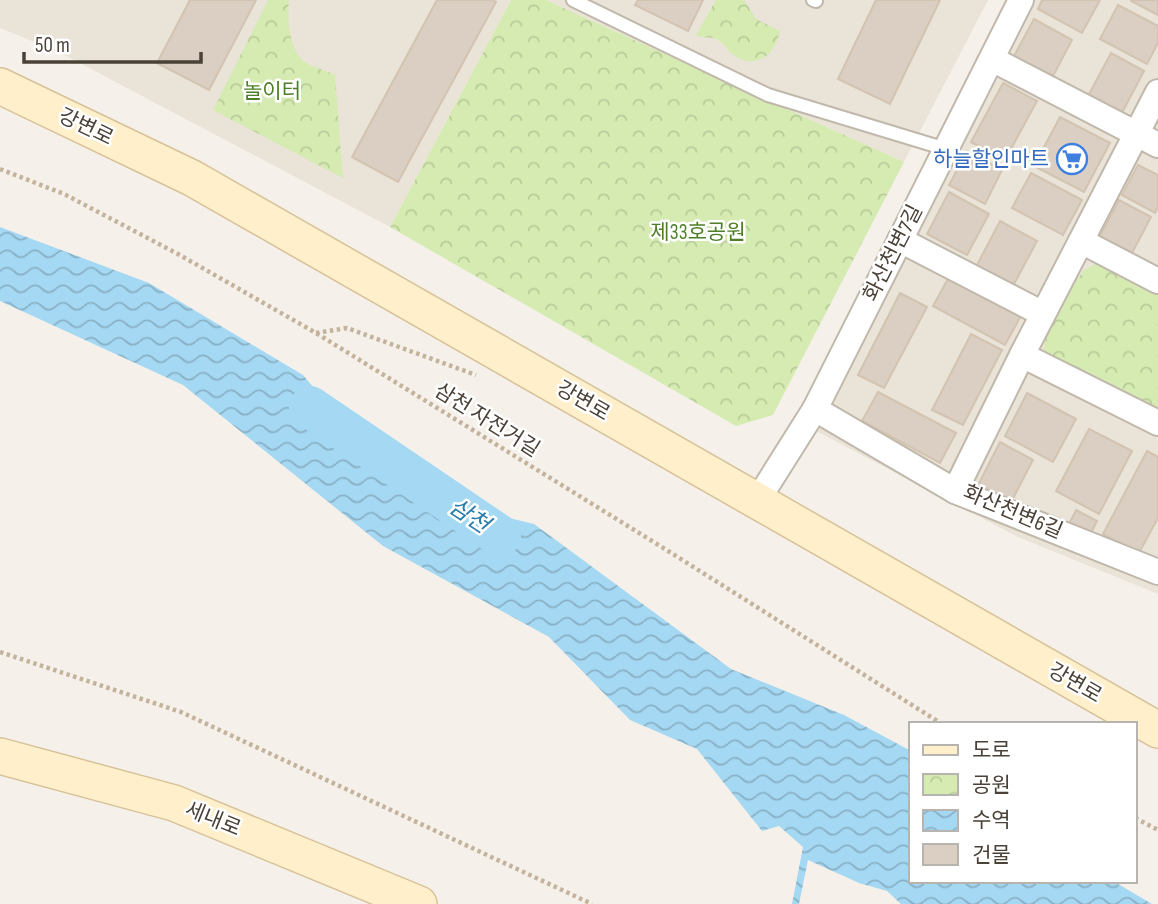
<svg xmlns="http://www.w3.org/2000/svg" width="1158" height="904" font-family="'Sofia Sans Condensed','Noto Sans KR',sans-serif">
<defs>
<pattern id="park-crowns" width="20" height="18" patternUnits="userSpaceOnUse" patternTransform="scale(1.75)"><rect width="20" height="18" fill="#d5ebb1"/><path d="M2 6a3 3 0 1 1 6 0M12 15a3 3 0 1 1 6 0" fill="none" stroke="#b8cb99"/></pattern>
<pattern id="water-waves" width="16" height="10" patternUnits="userSpaceOnUse" patternTransform="scale(1.75)"><rect width="16" height="10" fill="#a5d8f3"/><path d="M0 5q4-4 8 0t8 0" fill="none" stroke="#88b1c6"/></pattern>
</defs>
<rect width="100%" height="100%" fill="#f5f1ea"/>
<g fill="#e9e3d8">
<polygon points="0,0 511,0 390,227 57,51 0,28"/>
<polygon points="546,0 988,0 904,162"/>
<polygon points="1031,0 1158,0 1158,594 1018,537 814,430"/>
</g>
<g fill="url(#park-crowns)">
<path d="M268 0H289C287 20 289 53 308 64 316 68 326 71 335 75L343 178 213 110Z"/>
<polygon points="511,0 546,0 904,162 773,415 736,426 390,227"/>
<path d="M716 0H744L756 19 780 31C776 54 756 70 735 56 728 52 725 44 718 40 711 36 704 39 696 35Z"/>
<polygon points="1102,261 1158,290 1158,412 1043,354 1047,332 1064,299 1084,270"/>
</g>
<polygon fill="url(#water-waves)" points="0,227 149,283 303,375 403,493 534,524 731,669 844,715 911,751 911,881 1113,881 1152,904 901,904 887,891 859,883 808,860 799,904 792,904 803,847 779,826 762,831 697,749 630,720 549,637 383,546 183,385 0,301"/>
<g fill="none" stroke-linecap="round" stroke-linejoin="round">
<polyline stroke="#a5d8f3" stroke-width="42" points="310,407 500,536"/>
</g>
<g fill="#dacfc2" stroke="#d3c3b1" stroke-width="2">
<polygon points="190,0 256,0 209,90 157,63"/>
<polygon points="437,0 492,0 496,2 398,182 352,157"/>
<polygon points="638,0 703,0 688,31 635,5"/>
<polygon points="876,0 940,0 890,104 838,79"/>
<polygon points="1042,0 1100,0 1082,33 1038,9"/>
<polygon points="1158,0 1158,15 1131,1 1131,0"/>
<polygon points="1118,5 1158,26 1158,43 1147,64 1100,39"/>
<polygon points="1034,19 1072,40 1053,76 1014,56"/>
<polygon points="1111,53 1144,71 1122,113 1088,96"/>
<polygon points="1003,83 1037,101 1005,160 971,142"/>
<polygon points="1060,117 1110,143 1084,192 1034,166"/>
<polygon points="967,151 1002,170 985,204 949,185"/>
<polygon points="1138,165 1158,175 1158,207 1155,213 1122,195"/>
<polygon points="1031,173 1082,200 1063,235 1012,208"/>
<polygon points="949,192 989,214 967,255 927,234"/>
<polygon points="1119,200 1151,217 1131,255 1099,238"/>
<polygon points="1000,221 1037,241 1013,286 976,267"/>
<polygon points="950,275 1022,314 1005,345 933,306"/>
<polygon points="900,293 927,307 884,388 858,375"/>
<polygon points="971,334 1002,350 963,425 932,410"/>
<polygon points="878,392 956,433 940,463 862,421"/>
<polygon points="1027,393 1076,419 1053,462 1005,436"/>
<polygon points="1089,429 1132,451 1099,514 1056,491"/>
<polygon points="1000,442 1033,460 1009,506 976,489"/>
<polygon points="1147,451 1158,457 1158,518 1139,553 1103,534"/>
<polygon points="1076,510 1097,521 1090,535 1069,524"/>
</g>
<g fill="none" stroke-linecap="round" stroke-linejoin="round">
<g stroke="#c1b8ac" stroke-width="16">
<g id="lane">
<polyline points="573,0 768,95 946,149"/>
<polyline points="813,0 816,1"/>
</g>
</g>
<g stroke="#c1b8ac" stroke-width="28">
<g id="street">
<polyline points="992,59 1158,145"/>
<polyline points="900,240 1043,314"/>
<polyline points="1081,241 1158,281"/>
<polyline points="1022,355 1158,423"/>
<polyline points="815,409 955,491 1158,572"/>
<polyline points="955,491 1022,355 1158,92"/>
<polyline points="757,501 815,409 1021,0"/>
</g>
</g>
<g stroke="#d7c298" stroke-width="38">
<g id="secondary">
<polyline points="0,86 192,178 1158,730"/>
<polyline points="0,756 174,803 419,904"/>
</g>
</g>
<g stroke="#c4b39c" stroke-width="4.5" stroke-dasharray="3.5 3.5" stroke-linecap="butt">
<polyline points="0,169 64,194 178,254 316,333 665,549 942,724"/>
<polyline points="316,333 347,328 476,375"/>
<polyline points="0,652 181,712 592,904"/>
<polyline points="1135,818 1158,830"/>
</g>
<use href="#lane" stroke="#fff" stroke-width="12"/>
<use href="#street" stroke="#fff" stroke-width="24"/>
<use href="#secondary" stroke="#ffefca" stroke-width="35"/>
</g>
<defs>
<g id="supermarket-ring" transform="scale(1.575)"><circle r="9.5" fill="#fff" stroke="#3f7fe0" stroke-width="1.5"/><path d="M-6-5.5h2.5l.6 2H6L4.5 2H-2.5L-4.4-4H-6ZM-1.5 3.2a1.3 1.3 0 1 0 .1 0ZM3 3.2a1.3 1.3 0 1 0 .1 0Z" fill="#3f7fe0"/></g>
</defs>
<g fill-rule="evenodd">
<use href="#supermarket-ring" x="1072" y="159"/>
</g>
<g text-anchor="middle" dominant-baseline="central" stroke-width="5" stroke-linejoin="round" paint-order="stroke">
<g font-size="21" fill="#4e7f27" stroke="#fff">
<text x="272" y="91">놀이터</text>
<text x="698" y="232">제33호공원</text>
</g>
<g font-size="21" fill="#4a4137" stroke="#fff">
<text transform="translate(86 127) rotate(26)">강변로</text>
<text transform="translate(893 253) rotate(-63)">화산천변7길</text>
<text transform="translate(583 401) rotate(30)">강변로</text>
<text transform="translate(487 420) rotate(32)">삼천 자전거길</text>
<text transform="translate(1013 512) rotate(23)">화산천변6길</text>
<text transform="translate(1075 683) rotate(30)">강변로</text>
<text transform="translate(213 819) rotate(22)">세내로</text>
</g>
<g font-size="21" fill="#366cbe" stroke="#fff" text-anchor="end">
<text x="1049" y="159">하늘할인마트</text>
</g>
<g font-size="23" font-style="italic" fill="#287caa" stroke="#fff">
<text transform="translate(469 516) rotate(34)">삼천</text>
</g>
</g>
<rect x="909" y="722" width="228" height="161" fill="#ffffff" stroke="#b7b3af" stroke-width="2"/>
<rect x="923" y="745" width="35" height="10" fill="#ffefca" stroke="#b7b3af" stroke-width="2"/>
<text x="972" y="757" font-size="21" fill="#4a4137">도로</text>
<rect x="923" y="774" width="35" height="21" fill="url(#park-crowns)" stroke="#b7b3af" stroke-width="2"/>
<text x="972" y="792" font-size="21" fill="#4a4137">공원</text>
<rect x="923" y="810" width="35" height="21" fill="url(#water-waves)" stroke="#b7b3af" stroke-width="2"/>
<text x="972" y="827" font-size="21" fill="#4a4137">수역</text>
<rect x="923" y="844" width="35" height="21" fill="#dacfc2" stroke="#b7b3af" stroke-width="2"/>
<text x="972" y="862" font-size="21" fill="#4a4137">건물</text>
<path d="M24 52v10h177v-10" fill="none" stroke="#4a4137" stroke-width="3.5"/>
<text x="35" y="52" font-size="21" fill="#4a4137" stroke="#ffffff" stroke-width="5" paint-order="stroke">50 m</text>
</svg>
